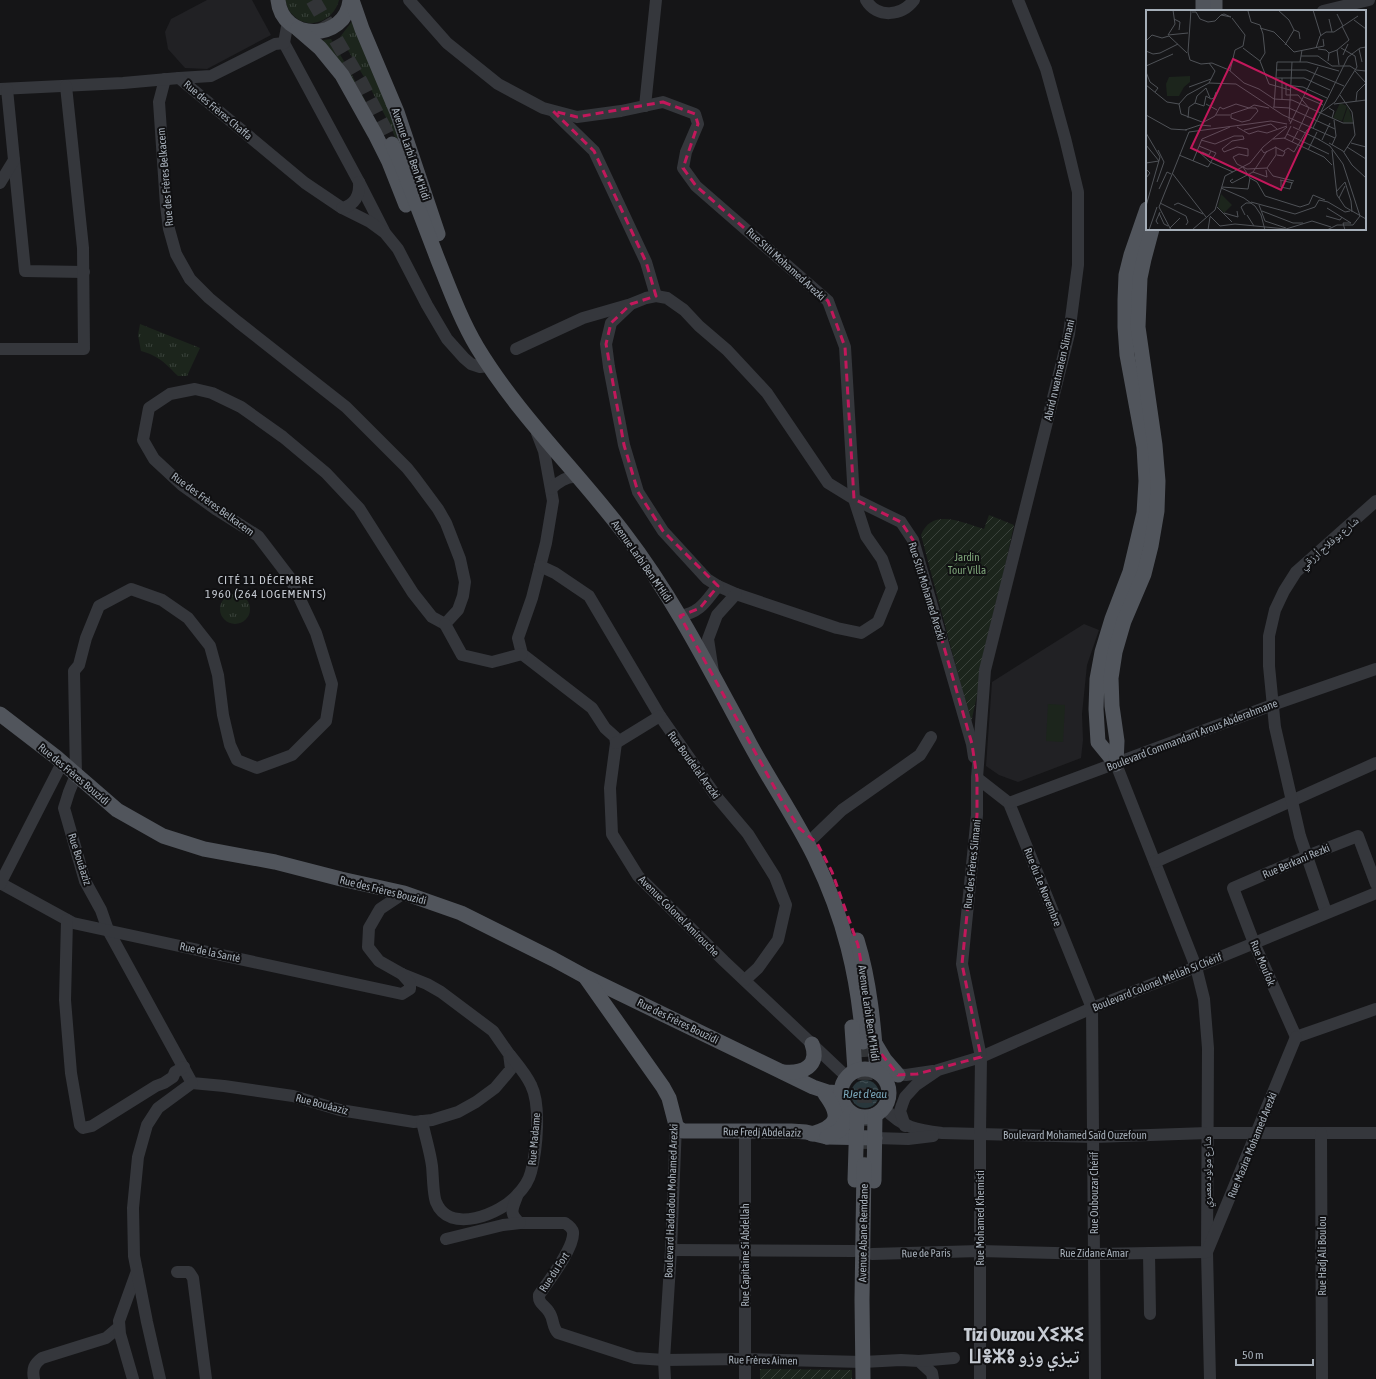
<svg xmlns="http://www.w3.org/2000/svg" width="1376" height="1379" font-family="'Asap Condensed','Noto Naskh Arabic','Noto Sans Tifinagh',sans-serif">
<defs>
<pattern id="grass-tufts" width="24" height="20" patternUnits="userSpaceOnUse"><rect width="24" height="20" fill="#1c251c"/><path d="M3 7l-1-3M5 7V3M7 7l1-3M15 17l-1-3M17 17v-4M19 17l1-3" fill="none" stroke="#3a423b"/></pattern>
<pattern id="garden-furrows" width="10" height="10" patternUnits="userSpaceOnUse"><rect width="10" height="10" fill="#1c251c"/><path d="M-1 1l2-2M0 10L10 0M9 11l2-2" fill="none" stroke="#3a423b"/></pattern>
<pattern id="water-ripples" width="26" height="14" patternUnits="userSpaceOnUse"><rect width="26" height="14" fill="#29373c"/><path d="M2 4q2-2 4 0t4 0M15 11q2-2 4 0t4 0" fill="none" stroke="#455156"/></pattern>
</defs>
<rect width="100%" height="100%" fill="#151517"/>
<g fill="#212124">
<polygon points="207,0 252,0 271,35 207,69 185,68 168,49 165,32 171,19"/>
<polygon points="1084,624 1099,630 1087,665 1082,714 1083,740 1081,758 1018,782 999,775 986,766 992,682"/>
</g>
<g fill="url(#grass-tufts)">
<path d="M285 0H339C334 21 308 32 292 14 288 10 287 5 285 0Z"/>
<polygon points="353,20 407,148 397,142 390,125 367,82 340,37"/>
<polygon points="331,39 352,75 378,125 323,40"/>
<path d="M140 324 200 348 187 376H178C165 363 159 356 141 351L138 335Z"/>
<circle cx="235" cy="609" r="15"/>
</g>
<g fill="url(#garden-furrows)">
<path d="M989 515 1014 525 971 723 921 535C932 507 963 523 984 529Z"/>
<polygon points="760,1369 852,1370 852,1379 760,1379"/>
</g>
<polygon fill="#1c251c" points="1048,704 1065,705 1063,742 1046,741"/>
<circle fill="url(#water-ripples)" cx="865" cy="1094" r="14"/>
<g fill="none" stroke-linecap="round" stroke-linejoin="round">
<g stroke="#323437" stroke-width="15" stroke-dasharray="15 8" stroke-linecap="butt">
<polyline points="313,0 360,81 392,144"/>
<polyline points="863,1042 865,1072 864,1165"/>
</g>
<g stroke="#35373c" stroke-width="12">
<polyline points="409,0 447,43 498,84 543,108 577,117 621,111 663,102 695,114 698,124 686,152 683,168 696,186 828,301 845,347 854,499 901,522 913,540 972,744 974,757"/>
<path d="M866 0C877 19 902 16 914 0"/>
<polyline points="1323,11 1369,0"/>
<polyline points="284,43 359,182 384,231"/>
<polyline points="179,78 211,76 275,44 284,43 288,21"/>
<polyline points="165,79 159,102 166,205 169,229 176,254 190,279 209,298 238,322 346,407 407,468 415,478 438,509 446,523 460,559 465,582 463,596 458,610 445,624 432,617 413,593 359,508 326,473 283,437 241,407 212,393 195,389 170,394 149,408 143,440 154,459 182,485 217,510 258,536 290,578 316,633 332,684 326,721 292,755 257,768 237,760 230,745 223,715 218,675 210,646 188,618 162,600 131,589 99,606 86,638 79,665 74,671 76,775 69,792 64,808 85,881 101,910 108,930 192,1083 224,1086 293,1096 340,1110 414,1122 432,1120 458,1112 476,1102 495,1088 511,1069 509,1054 493,1031 441,992 427,984 402,974 379,961 368,947 369,928 380,909 404,893"/>
<polyline points="0,89 123,83 179,78 305,183 342,208 370,222 385,233 398,249 427,305 447,339 464,358 471,364 480,367 489,366"/>
<polyline points="645,106 656,0"/>
<polyline points="554,112 594,151 646,262 656,296"/>
<polyline points="14,160 25,271 84,272"/>
<polyline points="0,183 14,160 7,89"/>
<path d="M342 208C355 205 360 195 359 182"/>
<polygon points="656,296 667,298 684,310 699,326 727,350 767,393 828,483 854,499 866,536 882,559 892,588 878,622 861,633 837,628 736,594 718,586 707,579 663,531 638,492 624,445 609,367 606,344 611,323 631,304 646,298"/>
<polyline points="0,349 84,349 83,248 66,86"/>
<polyline points="516,349 583,318 628,305"/>
<polyline points="537,433 544,451 553,501 546,543 532,598 518,638 522,654 592,708 605,728 615,737 616,743 610,788 612,834 638,876 724,961 847,1077"/>
<path d="M551 489C558 482 567 475 578 477"/>
<polyline points="540,566 555,573 589,596 660,716 716,796 748,834 775,877 786,905 778,940 758,968 745,980"/>
<path d="M680 616C701 612 705 602 718 586"/>
<polyline points="445,624 462,655 492,662 522,654"/>
<polyline points="713,672 708,639 717,615 736,594"/>
<polyline points="616,743 660,716"/>
<polyline points="1116,764 1196,967 1204,999 1208,1048 1207,1252 1210,1379"/>
<polyline points="977,778 1009,803 1092,1008 1095,1379"/>
<polyline points="1009,803 1272,705 1376,669"/>
<polyline points="813,838 842,810 920,755 931,737"/>
<polyline points="1155,862 1376,763"/>
<polyline points="0,883 73,923 402,994 410,989 410,983 402,974"/>
<polyline points="0,884 62,763"/>
<polyline points="1326,912 1300,836 1275,727 1269,666 1269,636 1275,610 1284,591 1296,572 1376,501"/>
<polyline points="67,920 65,1000 71,1073 80,1125 83,1128 92,1126 156,1086 164,1083 173,1077 175,1072 184,1067"/>
<polyline points="1296,1037 1254,943 1233,888 1307,856 1358,836 1376,884"/>
<polyline points="1296,1037 1376,1009"/>
<polyline points="878,1073 906,1075 933,1071"/>
<path d="M884 1108C903 1128 917 1130 942 1133L1094 1137 1207 1133H1376"/>
<path d="M422 1121C425 1136 430 1151 432 1166 433 1175 433 1195 436 1202 449 1235 501 1214 517 1195 523 1189 529 1180 531 1172 537 1149 541 1105 531 1085 526 1074 517 1064 510 1055"/>
<polyline points="905,1126 900,1111 902,1105 905,1097 916,1085 938,1070 981,1057 1092,1008 1196,967 1376,893"/>
<polyline points="745,1131 745,1379"/>
<polyline points="1321,1133 1322,1379"/>
<polyline points="875,1138 908,1139 933,1136"/>
<path d="M517 1196C513 1208 508 1213 520 1223H565C568 1225 572 1227 573 1232 575 1247 548 1282 539 1295 538 1304 545 1305 549 1312 554 1319 552 1327 558 1333L635 1358 664 1360 745 1359 863 1362 901 1360 919 1361 932 1373 933 1379"/>
<polyline points="446,1239 503,1225 520,1223"/>
<polyline points="671,1250 854,1251"/>
<polyline points="1149,1253 1150,1314"/>
<polyline points="872,1254 980,1251 1094,1254 1207,1252 1296,1037"/>
<polyline points="177,1272 189,1272 193,1278 206,1379"/>
<polyline points="919,1361 954,1358"/>
<path d="M34 1379C32 1369 34 1364 42 1358L106 1338 119 1327"/>
<polyline points="133,1379 120,1334 119,1321 137,1271"/>
<polyline points="160,1379 147,1322 134,1256 133,1208 138,1157 147,1125 158,1108 192,1083"/>
<polyline points="665,1379 664,1360 671,1250 676,1125"/>
<polyline points="980,1379 980,1134 981,1057 962,964 977,815 977,778 985,670 1069,334 1078,265 1078,192 1065,138 1046,69 1018,0"/>
</g>
<g stroke="#51555c" stroke-width="15">
<path d="M278 0C282 42 346 42 350 0"/>
<polyline points="352,0 362,29 397,112 438,234"/>
<polyline points="1215,0 1215,11"/>
<polyline points="1203,11 1203,0"/>
<polyline points="298,29 320,48 342,75 375,134 389,162 406,205"/>
<path d="M392 144 402 166C414 198 426 229 438 260 450 290 461 320 477 347 518 415 576 470 624 533 674 598 711 672 750 744 771 783 796 819 815 858 844 918 858 975 863 1042"/>
<polyline points="0,714 56,757 117,810 163,836 204,849 275,862 341,879 404,893 461,913 553,959 586,977 813,1087 828,1092 841,1093"/>
<polyline points="1116,764 1098,742 1096,709 1097,679 1102,652 1112,619 1130,572 1144,513 1146,481 1144,447 1127,355 1125,327 1125,300 1126,275 1131,255 1147,209"/>
<polyline points="1116,764 1117,741 1112,706 1111,678 1115,652 1124,621 1144,574 1151,546 1157,511 1158,481 1155,445 1138,327 1140,278 1144,259 1152,229"/>
<path d="M857 940C870 982 874 1028 877 1072"/>
<polyline points="586,978 663,1087 669,1098 676,1125 678,1128 683,1131 791,1131 806,1132 827,1137 875,1138"/>
<polyline points="852,1027 855,1071"/>
<polyline points="876,1045 885,1060 898,1075"/>
<circle cx="865" cy="1093" r="24"/>
<path d="M783 1072C803 1074 820 1066 812 1044"/>
<path d="M812 1134C839 1126 841 1116 825 1094"/>
<polyline points="827,1137 840,1130 851,1113"/>
<polyline points="855,1180 857,1116"/>
<polyline points="874,1181 875,1115"/>
<polyline points="863,1379 862,1300 864,1165"/>
</g>
</g>
<path fill="none" stroke="#c2185b" stroke-width="3" stroke-dasharray="8 5" stroke-linejoin="round" d="M663 102 695 114 698 124 683 168 696 186 828 301 845 347 854 499 901 522 913 540 972 744 977 778V815L962 964 981 1057 917 1074 898 1075 879 1051 875 1042 858 945 832 872 817 843 799 828 782 801 680 616 700 608 718 586 663 531 638 492 624 445 606 344 611 323 631 304 656 296 646 262 594 151 553 111 577 117Z"/>
<g text-anchor="middle" dominant-baseline="central" stroke-width="4" stroke-linejoin="round" paint-order="stroke">
<g font-size="11" fill="#a5aeb8" stroke="#101012">
<text transform="translate(218 110) rotate(40)">Rue des Frères Chaffa</text>
<text transform="translate(411 154) rotate(71)">Avenue Larbi Ben M'Hidi</text>
<text transform="translate(165 177) rotate(-95)">Rue des Frères Belkacem</text>
<text transform="translate(786 264) rotate(42)">Rue Stiti Mohamed Arezki</text>
<text transform="translate(1059 370) rotate(-77)">Abrid n watmaten Slimani</text>
<text transform="translate(213 504) rotate(36)">Rue des Frères Belkacem</text>
<text transform="translate(1329 543) rotate(-41)">شارع بوفلاح أرزقي</text>
<text transform="translate(642 561) rotate(55)">Avenue Larbi Ben M'Hidi</text>
<text transform="translate(927 591) rotate(73)">Rue Stiti Mohamed Arezki</text>
<text transform="translate(1192 735) rotate(-21)">Boulevard Commandant Arous Abderahmane</text>
<text transform="translate(694 765) rotate(54)">Rue Boudelal Arezki</text>
<text transform="translate(74 774) rotate(40)">Rue des Frères Bouzidi</text>
<text transform="translate(80 859) rotate(72)">Rue Bouâaziz</text>
<text transform="translate(1296 861) rotate(-23)">Rue Berkani Rezki</text>
<text transform="translate(972 864) rotate(-84)">Rue des Frères Slimani</text>
<text transform="translate(1043 887) rotate(68)">Rue du 1e Novembre</text>
<text transform="translate(383 890) rotate(14)">Rue des Frères Bouzidi</text>
<text transform="translate(679 916) rotate(45)">Avenue Colonel Amirouche</text>
<text transform="translate(210 952) rotate(12)">Rue de la Santé</text>
<text transform="translate(1263 963) rotate(67)">Rue Moufok</text>
<text transform="translate(1157 982) rotate(-22)">Boulevard Colonel Mellah Si Chérif</text>
<text transform="translate(869 1013) rotate(82)">Avenue Larbi Ben M'Hidi</text>
<text transform="translate(678 1021) rotate(26)">Rue des Frères Bouzidi</text>
<text transform="translate(322 1104) rotate(15)">Rue Bouâaziz</text>
<text transform="translate(762 1132) rotate(1)">Rue Fredj Abdelaziz</text>
<text x="1075" y="1135">Boulevard Mohamed Saïd Ouzefoun</text>
<text transform="translate(534 1139) rotate(-85)">Rue Madame</text>
<text transform="translate(1252 1145) rotate(-68)">Rue Mazira Mohamed Arezki</text>
<text transform="translate(1207 1172) rotate(-90)">شارع مولود معمري</text>
<text transform="translate(1094 1193) rotate(-90)">Rue Oubouzar Chérif</text>
<text transform="translate(671 1201) rotate(-88)">Boulevard Haddadou Mohamed Arezki</text>
<text transform="translate(980 1218) rotate(-90)">Rue Mohamed Khemisti</text>
<text transform="translate(863 1233) rotate(-89)">Avenue Abane Remdane</text>
<text transform="translate(926 1253) rotate(-1)">Rue de Paris</text>
<text x="1094" y="1253">Rue Zidane Amar</text>
<text transform="translate(745 1255) rotate(-90)">Rue Capitaine Si Abdellah</text>
<text transform="translate(1322 1256) rotate(-90)">Rue Hadj Ali Boulou</text>
<text transform="translate(554 1272) rotate(-57)">Rue du Fort</text>
<text transform="translate(763 1360) rotate(1)">Rue Frères Aimen</text>
</g>
<g font-size="11" fill="#7ea57a" stroke="#101012">
<text x="967" y="557">Jardin<tspan x="967" dy="13">Tour Villa</tspan></text>
</g>
<g font-size="12" letter-spacing="1" fill="#c7ccd4" stroke="#101012">
<text x="266" y="580">CITÉ 11 DÉCEMBRE<tspan x="266" dy="14">1960 (264 LOGEMENTS)</tspan></text>
</g>
<g font-size="12" font-style="italic" fill="#78a4b7" stroke="#101012">
<text x="865" y="1094">RJet d'eau</text>
</g>
<g font-size="19" font-weight="bold" fill="#c7ccd4" stroke="#101012">
<text x="1024" y="1334">Tizi Ouzou ⵝⵉⵣⵉ<tspan x="1024" dy="22">ⵡⴻⵣⵓ تيزي وزو</tspan></text>
</g>
</g>
<g transform="translate(1146 10)">
<rect width="220" height="220" fill="#151517"/>
<path d="M75 184 86 195 78 203 72 197Z" fill="#1c251c"/>
<path d="M202 96 207 112 198 113 197 111Z" fill="#1c251c"/>
<path d="M44 66V72L38 77 33 86H21L20 74 23 67ZM194 93 201 96 196 111 187 108Z" fill="#1c251c"/>
<path fill="none" stroke="#4f5257" stroke-width="1" d="M27 0 29 14 22 25 42 23M45 0 42 42 44 50 55 54 66 53 83 60 98 73 113 79 128 89M132 0 143 10 148 20 139 35M167 0 175 26M102 1 105 12 114 15 117 24 119 43 114 51M46 2H50L54 9 62 12 69 11 75 5 85 7 78 4 75 5M191 4 197 16M86 8 99 25 97 36M28 9 34 12 33 20M183 9 186 22M208 10 220 19M114 18 128 22 148 42 178 36 177 29M148 20 153 22 154 29M0 31 6 25 16 28 23 26 41 43M97 38 114 51 123 74 144 80M170 38 174 26 180 22H188L212 6M172 39 180 40 183 43M213 39 216 52M191 40 193 55M0 41 7 44 14 43 32 34M197 45 202 34M155 46H172M172 46 186 56H204L210 60 220 61M182 51 183 43 191 40 203 30 196 16M154 52 156 40M0 56 27 44M131 60H160L198 76M84 61 89 40 97 36M209 61 220 73M0 62 4 72 12 78 9 82M130 68H158L184 80M63 73 90 74 137 105 189 128M0 75 21 92 33 94M43 77 65 69M152 85H140V75L157 77 181 88M152 85 163 98 153 119M194 85 206 102 209 125 198 142M158 87 177 95M64 88 60 78 51 86 49 93 58 96 60 86 65 89 68 88 70 82M128 89 146 90 197 113H208M136 89V68M210 91 211 82 220 73M60 94 71 100M188 94 220 90M127 97 143 98 189 119M128 97 131 52H161L193 61M103 98H110L112 101 104 110 96 112 85 108V104ZM183 98 188 101 186 108M174 103 189 92 211 57 209 46 195 38M0 105 25 119M70 105H84M42 108 43 97 49 93M56 112 35 104 33 94 41 85 63 73 69 61 63 53M56 113 69 106 74 97 77 99 90 94 103 98 108 95 123 98M145 113 143 110 146 52M144 114 172 57M91 117 103 124 112 121 121 123 141 116M147 117 174 130M167 118 202 47 214 38 220 37M25 119 41 120M39 120 54 115 65 116M98 120 125 114 131 119M0 123 14 147 0 196M141 124 183 144M138 128 178 147 186 155M127 129 139 128 145 116M172 129 184 136 197 154 214 206 207 215H191L181 220M55 130 69 134 88 126H97L98 129 86 131 76 139 78 142 91 137 102 139V146L93 144 87 147 91 154 101 159 121 158 130 145V137L118 143 115 139M176 130 184 113M146 132 152 121M183 133 197 141 206 155 220 168M205 133 220 137M0 135 13 151 0 153M186 135 190 126 188 110M129 137 139 142 137 146 131 145M201 137 220 149M51 140 64 152 87 162M162 140 171 122M186 140 191 185 199 197 220 209M138 141 142 138 148 142 161 120 166 117M56 142 63 145 65 141M33 145 62 157 70 143 53 136M47 151 56 129 84 117M97 157 104 168 111 172 119 186 154 197 163 194 167 185 179 190M121 158 127 166 148 171M0 159 4 163 0 168M107 162 121 167 120 160M26 163 60 207M87 169 84 171 86 173 107 162 121 141M134 170 147 173M135 170V177L144 179 146 172M11 172 18 152 12 140M76 177 102 179 104 168M75 178 98 188 109 196 115 205 119 220M13 179 21 162 25 164M190 182 199 172 205 191 206 202M193 188 199 176M105 192 149 204 169 197 173 190 182 192 199 202 204 201M14 193 40 206 42 212 40 215M28 195 32 193 57 204M113 195 119 211 140 218M71 197 86 212M181 198 205 213H197L199 220M116 201 147 213H157M13 203 18 214 22 216M78 203 92 207 91 201M99 205 95 197 100 193H105M101 205 108 216M64 206 74 216 89 214 140 219 166 211 185 217M180 206 194 210 196 207M12 214 10 211 14 202M24 218 34 208M3 220 11 197M25 220 13 197 43 122 125 111 141 114M46 220 69 200 79 166 104 153 117 137 141 117M62 220 64 207M81 220H100"/>
<path fill="#c2185b" fill-opacity="0.15" stroke="#c2185b" stroke-width="2" d="M87 49 176 91 135 180 45 138Z"/>
<rect width="220" height="220" fill="none" stroke="#a5aeb8" stroke-width="2"/>
</g>
<path d="M1236 1359v6h77v-6" fill="none" stroke="#a5aeb8" stroke-width="2"/>
<text x="1242" y="1359" font-size="12" fill="#a5aeb8" stroke="#101012" stroke-width="3" paint-order="stroke">50 m</text>
</svg>
